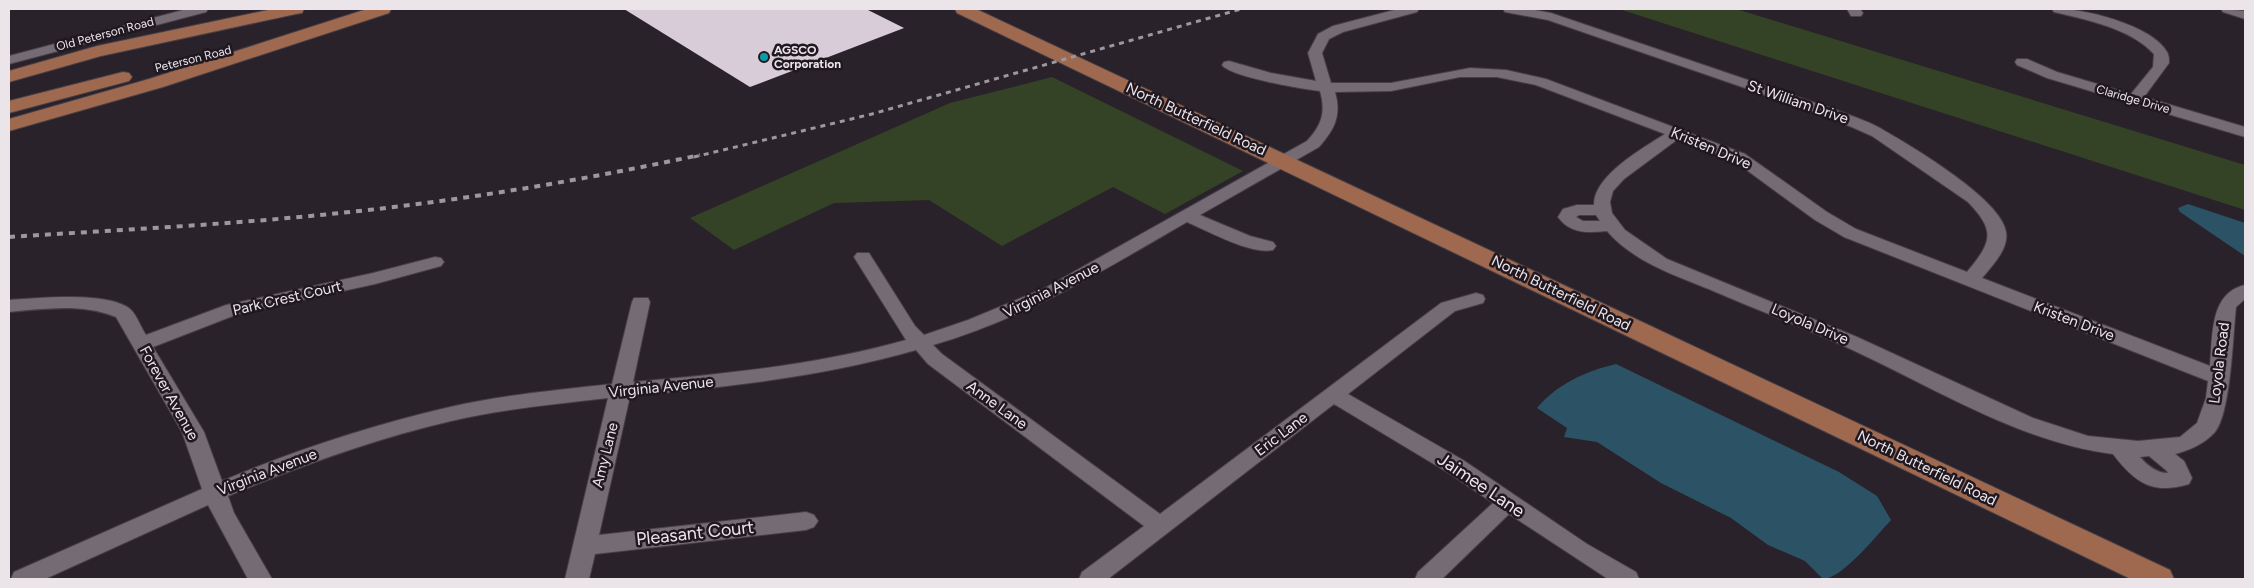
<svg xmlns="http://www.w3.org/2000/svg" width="2254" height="588" font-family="Figtree,sans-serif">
<rect width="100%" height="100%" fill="#2a222a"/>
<g fill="#344326">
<polygon points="1619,9 1736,9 2245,165 2245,210"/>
<polygon points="1052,77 1243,171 1165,214 1113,187 1002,246 929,200 834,203 734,250 690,218 950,103"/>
</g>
<g fill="#2b5365">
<polygon points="2188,204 2245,223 2245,256 2180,212 2178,208"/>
<path d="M1616 364 1839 472 1877 496 1891 520C1877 535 1842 579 1823 579L1805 561 1768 545 1731 518 1661 483 1597 442 1564 437 1567 428 1537 408C1557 384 1586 371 1616 364Z"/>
</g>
<polygon fill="#d7ccd7" points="624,9 866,9 904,28 750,87"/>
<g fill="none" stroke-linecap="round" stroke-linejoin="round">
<g stroke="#473f46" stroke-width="2">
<g id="minor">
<polygon points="187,9 208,9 206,12 9,64 9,56"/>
<path d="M1398 9H1419L1417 12 1343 32 1329 39 1322 53 1331 83H1391L1470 68 1506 70 1546 79 1745 154 1827 212 1856 229 1967 272C1992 242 1996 231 1968 202L1872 136 1829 117 1548 20 1505 12 1503 9H1529L1551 13 1839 111C1854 117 1871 122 1885 131 1913 147 2002 200 2006 232 2009 249 1992 266 1982 278L2210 366C2213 337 2209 293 2245 285V299L2236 307C2233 333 2231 413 2215 432 2204 444 2190 450 2175 454L2184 461 2192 478 2189 484C2153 495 2135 483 2113 454 2020 443 1928 384 1844 346 1800 326 1755 309 1711 290 1674 275 1634 262 1607 231 1588 233 1570 234 1558 217L1563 209 1577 205H1594C1593 176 1643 148 1665 134L1536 85 1497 77H1460L1391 91 1335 92C1342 116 1334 130 1319 147L1200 215 1250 236 1273 242 1276 246 1273 250C1251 255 1208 231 1187 222 1104 270 1026 318 933 345L942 354 1160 514 1441 303 1476 293 1483 295 1485 299 1483 303 1455 311 1348 394 1463 460 1587 544 1636 572 1639 579H1608L1509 514 1442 579H1415L1418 572 1493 503 1447 472 1334 404 1108 579H1079L1082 572 1144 526 928 364 916 350C822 377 726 387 630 396L599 535 806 512 814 515 818 521 814 527 806 530 595 554 589 579H565L608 398C556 404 502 409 451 421 374 439 300 466 228 496L234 513 272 579H248L208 505 45 579H11L14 572 202 489 182 432 116 317C81 303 45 309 9 312V300C36 298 108 291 130 309 137 315 141 328 146 335L226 305 373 273 435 257 441 258 444 262 441 266 375 284 238 314 153 347 204 432 222 481C296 450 372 425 450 407 503 395 558 390 612 384L632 302 634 298H648L650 302 633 382C725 374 817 365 906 340L854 257 857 253H869L915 326 924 335 968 320 1045 288 1307 141C1322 125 1326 112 1320 91 1302 89 1231 77 1222 65L1224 62 1229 61 1271 73 1316 81 1308 53 1318 34 1333 26ZM1678 139 1733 160 1815 220 1844 237 2208 381 2206 398 2197 423 2180 437 2138 441 2088 436 2033 418 1857 337 1667 259 1625 230 1612 213 1610 202 1613 191 1624 179ZM1579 215H1596L1600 221H1583L1576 217ZM2149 456 2167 471 2168 473C2156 473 2147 465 2140 457Z"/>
<polygon points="1847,9 1860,9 1863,13 1861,16 1851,16"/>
<path d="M2052 9C2080 7 2152 25 2167 52 2169 55 2169 59 2169 63L2144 97 2245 127V137L2047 78 2017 65 2015 62 2017 59H2027L2057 72 2131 94 2153 67 2154 54C2130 28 2087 20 2054 12Z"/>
<polygon points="2221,9 2245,11 2245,19 2223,12"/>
</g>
</g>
<g stroke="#473f46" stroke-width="2">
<g id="major">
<polygon points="273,9 304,9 302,13 296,14 101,56 9,82 9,71 97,46"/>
<polygon points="367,9 391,9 389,13 163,87 9,131 9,119 149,79"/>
<polygon points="955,9 976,9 2170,570 2174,579 2131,579 957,13"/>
<polygon points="123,72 129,73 132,77 129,81 9,113 9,101"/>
</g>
</g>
<use href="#minor" fill="#756b75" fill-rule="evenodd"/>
<use href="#major" fill="#9f6950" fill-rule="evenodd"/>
<polyline stroke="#9e979d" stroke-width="3" stroke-dasharray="5 5" stroke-linecap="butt" points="694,157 872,114 1241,9"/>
<path stroke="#9e979d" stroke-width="4" stroke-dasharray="6 6" stroke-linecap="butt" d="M9 237C116 230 223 225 330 214 454 202 578 181 700 155"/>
</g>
<circle fill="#0f9aa8" stroke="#201820" stroke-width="2" cx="764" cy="57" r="5"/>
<g text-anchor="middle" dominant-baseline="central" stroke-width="5" stroke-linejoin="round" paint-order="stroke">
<g font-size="12" fill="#ebe5ea" stroke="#201820">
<text transform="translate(105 34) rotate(-15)">Old Peterson Road</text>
<text transform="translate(193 59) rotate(-14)">Peterson Road</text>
<text transform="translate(2133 99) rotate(16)">Claridge Drive</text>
</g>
<g font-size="12" font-weight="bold" fill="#ebe5ea" stroke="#201820" text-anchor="start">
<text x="774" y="50">AGSCO<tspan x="774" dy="14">Corporation</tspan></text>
</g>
<g font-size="15" fill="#ebe5ea" stroke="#201820">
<text transform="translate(1798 102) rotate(19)">St William Drive</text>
<text transform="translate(1196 119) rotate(25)">North Butterfield Road</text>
<text transform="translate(1711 148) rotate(23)">Kristen Drive</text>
<text transform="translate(1051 290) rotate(-27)">Virginia Avenue</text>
<text transform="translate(1561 293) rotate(26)">North Butterfield Road</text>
<text transform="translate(287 298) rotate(-13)">Park Crest Court</text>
<text transform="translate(2074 321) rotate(21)">Kristen Drive</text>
<text transform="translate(1810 324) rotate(23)">Loyola Drive</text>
<text transform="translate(2219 363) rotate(-83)">Loyola Road</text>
<text transform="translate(661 387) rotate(-6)">Virginia Avenue</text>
<text transform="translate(169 393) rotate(61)">Forever Avenue</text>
<text transform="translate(997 405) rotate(36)">Anne Lane</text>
<text transform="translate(1281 434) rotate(-37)">Eric Lane</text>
<text transform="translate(605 455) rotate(-76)">Amy Lane</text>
<text transform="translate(1927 468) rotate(26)">North Butterfield Road</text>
<text transform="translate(267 472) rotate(-21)">Virginia Avenue</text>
</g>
<g font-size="18" fill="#ebe5ea" stroke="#201820">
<text transform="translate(1481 485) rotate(34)">Jaimee Lane</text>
<text transform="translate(695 533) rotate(-6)">Pleasant Court</text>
</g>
</g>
<rect width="2254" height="588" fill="none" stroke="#ebe5ea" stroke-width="20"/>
</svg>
